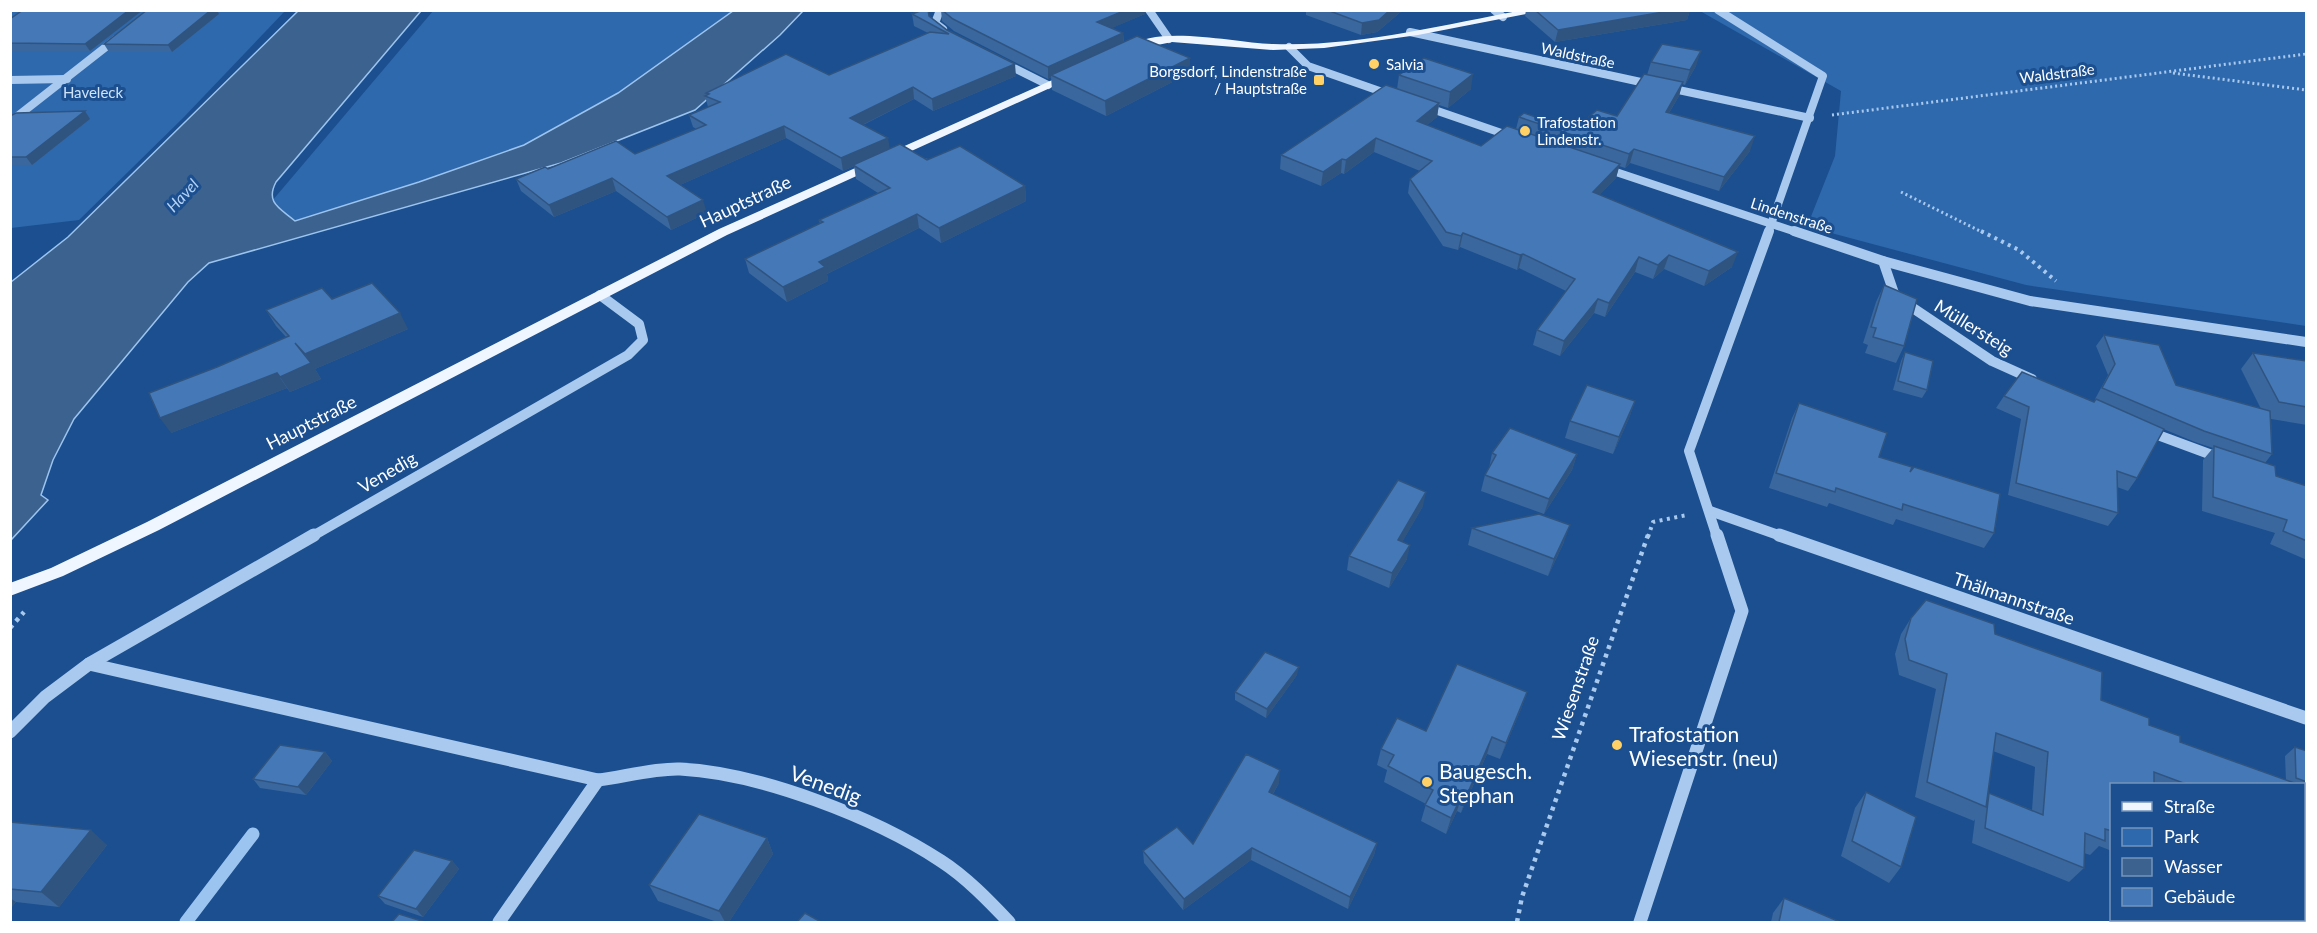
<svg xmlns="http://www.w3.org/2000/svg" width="2317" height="933" font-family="Lato,sans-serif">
<rect width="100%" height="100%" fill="#1b4f8f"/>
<g fill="#2e69ad">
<polygon points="10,11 285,11 183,118 79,220 11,228"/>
<polygon points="433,11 733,11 618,93 524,145 419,182 295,221 272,201"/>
<polygon points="1700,11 2306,11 2306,326 2026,285 1820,230 1810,219 1835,156 1841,91"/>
</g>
<path fill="#3c6290" stroke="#9cc4f0" stroke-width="1.5" d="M298 11H421L276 182C265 203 280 208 295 221L419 182 524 145 618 93 733 11H803L780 35 695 110 561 163 209 263 188 282 74 419 53 460 41 495 48 500 11 540V282L68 237Z"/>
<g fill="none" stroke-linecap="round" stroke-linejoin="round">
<polyline stroke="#9cc4f0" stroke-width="13" points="186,922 253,834"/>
<g stroke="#a9c9ee" stroke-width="3" stroke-dasharray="2 3" stroke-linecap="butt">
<polyline points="2173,73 2306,90"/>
<polyline points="1832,115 2306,54"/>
<polyline points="1901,192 1984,233"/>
</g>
<g stroke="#a9c9ee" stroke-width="4" stroke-dasharray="3 4.5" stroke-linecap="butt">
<polyline points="1981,231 2019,250 2056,281"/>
<polyline points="1648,537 1653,522 1687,515"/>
</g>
<g stroke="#a9c9ee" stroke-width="4.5" stroke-dasharray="4 5" stroke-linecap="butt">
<polyline points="10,628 24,612"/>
<polyline points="1517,922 1522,897 1648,535"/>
</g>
<g stroke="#a9c9ee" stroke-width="8">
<polyline points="940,10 935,23 943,29"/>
<polyline points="1149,10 1169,39"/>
<polyline points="1494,10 1503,17"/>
<polyline points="1718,10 1823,76 1768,233"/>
<polyline points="1410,32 1650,84"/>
<polyline points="1289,47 1308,66 1391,95"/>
<polyline points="1004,63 1048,85"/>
<polyline points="10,80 67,79"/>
<polyline points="1669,88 1810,118"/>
<polyline points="1426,107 1513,137"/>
<polyline points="10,122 116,39"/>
<polyline points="1604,168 1799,233"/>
</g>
<g stroke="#a9c9ee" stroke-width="10">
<polyline points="1794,231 1883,261 2030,301 2306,342"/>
<polyline points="1883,261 1895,296 1992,361 2032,379"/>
<polyline points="2147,431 2220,458"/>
<polyline points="1710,511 1784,537"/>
<polyline points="311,537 628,355 643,340 639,324 600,295"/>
<polyline points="1717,537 1689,451 1769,231"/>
</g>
<g stroke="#a9c9ee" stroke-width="13">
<polyline points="1779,535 2306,718"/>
<path d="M89 664 598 780C623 777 655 768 680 769 760 773 874 817 941 861 966 877 989 901 1009 922"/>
<polyline points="10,732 45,697 89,664 314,535"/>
<polyline points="499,922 598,780"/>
<polyline points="1640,922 1742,611 1717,535"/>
</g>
<g fill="#f0f6ff" fill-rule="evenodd">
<path d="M1523 10H1546L1418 35 1324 48 1273 50 1172 42 1133 50 1128 47C1158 24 1236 43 1273 44 1356 47 1442 25 1523 10Z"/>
<polygon points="1068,73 1073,76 1072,78 727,235 159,530 63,576 10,596 10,583 51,568 147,522 719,229"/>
</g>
</g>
<g fill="#3a679d" fill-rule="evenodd">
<polygon points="23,10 143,10 90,51 10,51 10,19"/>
<polygon points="147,10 217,10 219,14 172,52 109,52 104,44"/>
<polygon points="941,10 1145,10 1145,14 1111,28 1123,33 1124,42 1190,73 1106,116 1052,90 1051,77 1048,79 954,31 942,21"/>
<polygon points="1306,10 1403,10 1377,32 1361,35 1306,15"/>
<polygon points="1526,10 1690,10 1687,20 1555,42 1525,16"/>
<polygon points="912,14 929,16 947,30 1016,76 933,111 914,99 863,125 889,148 1025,186 1026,201 941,243 919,228 827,274 828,281 787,302 749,273 745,259 820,224 819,220 878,193 856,179 854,166 843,171 786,138 680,185 707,213 671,230 616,191 554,217 521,191 516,179 548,169 635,154 696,129 693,127 689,115 708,107 705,96 706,95 706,93 829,75 928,33 914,26"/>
<polygon points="1651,62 1696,66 1685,85 1682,84 1679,96 1669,113 1750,151 1719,191 1630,163 1625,168 1619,166 1616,178 1599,195 1732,267 1704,286 1664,269 1653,279 1635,272 1605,317 1594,313 1560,356 1533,345 1537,330 1566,291 1519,268 1517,270 1460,247 1458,250 1443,246 1408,193 1410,179 1420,171 1374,152 1344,174 1341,173 1321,186 1280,169 1281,155 1397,89 1399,75 1471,89 1448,108 1439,105 1437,117 1427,125 1481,146 1516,129 1519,117 1573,130 1617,116 1647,75"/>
<polygon points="85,111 90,119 32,165 10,165 10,116"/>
<polygon points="1884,285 1904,346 1896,363 1865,353 1868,345 1863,343 1876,302"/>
<polygon points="332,299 408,329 315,369 321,379 290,392 287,388 171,433 217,367 286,337 276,326 266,310"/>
<polygon points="2104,335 2176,385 2261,409 2241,369 2253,353 2307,361 2307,425 2271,419 2272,454 2265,463 2276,476 2307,486 2307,560 2270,544 2275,533 2202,511 2203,460 2213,448 2195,442 2161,428 2137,478 2128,491 2117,487 2118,513 2108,526 2008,495 2021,419 1996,408 2004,396 2094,402 2096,400 2095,399 2108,375 2096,346"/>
<polygon points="1905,352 1927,390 1922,398 1893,390 1901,361"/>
<polygon points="1635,401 1629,418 1613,454 1565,438 1570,421"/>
<polygon points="1799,403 1879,457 1910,472 1994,533 1984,548 1896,519 1893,525 1829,503 1827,507 1769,488 1792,418"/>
<polygon points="1492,453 1577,454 1572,470 1544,514 1481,491 1485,475 1489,468"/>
<polygon points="1423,506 1402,542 1407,559 1389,588 1347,570 1349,556"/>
<polygon points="1472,528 1564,542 1548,576 1468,545"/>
<path d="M1911 618 1995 634 2101 700 2180 742 2286 781 2285 756 2295 747 2307 751V850L2304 852V784H2112V851L2099 846 2090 855 2084 853V868L2069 882 1972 843 1975 819 1974 821 1915 797 1936 689 1899 675 1895 654 1901 634ZM1993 751 2035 767 2032 810 1989 793 1988 795Z"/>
<polygon points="1297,675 1266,718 1235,700 1235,692"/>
<polygon points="1527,692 1521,709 1500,759 1487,754 1461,813 1457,811 1446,834 1421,821 1426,804 1384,782 1387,770 1377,765 1381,749"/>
<polygon points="325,752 332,761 306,795 260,788 253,779"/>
<polygon points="1279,783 1273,794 1377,843 1374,855 1348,909 1251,860 1183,910 1144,863 1143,851 1193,844"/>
<polygon points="1866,792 1901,867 1889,883 1841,856 1855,808"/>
<polygon points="10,822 107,845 59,907 16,902 10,909"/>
<polygon points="767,838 773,854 729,922 717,922 658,901 649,885"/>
<polygon points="452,861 459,869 423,917 385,904 378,896"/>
<polygon points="1784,898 1840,922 1771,922 1773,913"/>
<polygon points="2305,904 2307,922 2295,922 2295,920 2304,920 2304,904"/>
</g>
<g fill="#305480">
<polygon points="129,10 143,10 90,51 85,44"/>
<polygon points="210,10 217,10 219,14 172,52 168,45"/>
<polygon points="1126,10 1145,10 1145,14 1098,34 1097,22"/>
<polygon points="1390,10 1403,10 1377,32 1361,35 1362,23"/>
<polygon points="1675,10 1690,10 1687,20 1555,42 1558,30"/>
<polygon points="1123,33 1124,45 1051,75 1051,77 1048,79 1048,67"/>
<polygon points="1701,51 1696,66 1685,85 1690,70"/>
<polygon points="1190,58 1190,73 1106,116 1105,101"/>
<polygon points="1015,64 1016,76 933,111 932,99"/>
<polygon points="1473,74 1471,89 1448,108 1450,92"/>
<polygon points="1683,82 1679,96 1661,126 1666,112"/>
<polygon points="913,87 914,99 852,130 850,118"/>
<polygon points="1439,103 1437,117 1415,135 1417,121"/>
<polygon points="85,111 90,119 32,165 26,157"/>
<polygon points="784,126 786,138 671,189 667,176"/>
<polygon points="1755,136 1750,151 1719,191 1724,177"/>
<polygon points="888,138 890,150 853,165 854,166 843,171 841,158"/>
<polygon points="1376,138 1374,152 1344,174 1346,160"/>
<polygon points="1634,149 1630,163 1625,168 1629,154"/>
<polygon points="1342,159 1341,173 1321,186 1323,172"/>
<polygon points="1620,164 1616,178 1589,206 1593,192"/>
<polygon points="612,178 616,191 554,217 549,205"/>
<polygon points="1025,186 1026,201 941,243 939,228"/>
<polygon points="703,200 707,213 671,230 667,217"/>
<polygon points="917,214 919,228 827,274 828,281 787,302 783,287 819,262"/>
<polygon points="1463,233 1460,247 1458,250 1461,236"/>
<polygon points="1738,252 1732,267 1704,286 1709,271"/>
<polygon points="1523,254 1519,268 1517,270 1520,255"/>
<polygon points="1669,255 1664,269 1653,279 1658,265"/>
<polygon points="1639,257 1635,272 1605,317 1609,303"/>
<polygon points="1598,299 1594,313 1560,356 1564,341"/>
<polygon points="400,313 408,329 315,369 321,379 290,392 280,377 311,363 305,354"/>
<polygon points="277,373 287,388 171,433 160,418"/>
<polygon points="1635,401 1629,418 1613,454 1619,437"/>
<polygon points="1577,454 1572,470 1544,514 1549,499"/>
<polygon points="1426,492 1423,506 1395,555 1398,540"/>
<polygon points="1570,525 1564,542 1548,576 1554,559"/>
<polygon points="1410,545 1407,559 1389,588 1392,573"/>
<polygon points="1299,667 1297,675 1266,718 1267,709"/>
<polygon points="1527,692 1521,709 1500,759 1506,743"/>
<polygon points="1492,737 1487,754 1461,813 1466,797"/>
<polygon points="325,752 332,761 306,795 298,787"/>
<polygon points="1280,770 1279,783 1267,804 1269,792"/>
<polygon points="1462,795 1457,811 1446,834 1451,818"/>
<polygon points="91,830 107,845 59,907 41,892"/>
<polygon points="767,838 773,854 729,922 725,922 719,911"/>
<polygon points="1377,843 1374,855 1348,909 1350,897"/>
<polygon points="1252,848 1251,860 1183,910 1184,899"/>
<polygon points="452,861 459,869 423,917 416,909"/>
<polygon points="10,898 16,902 10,909"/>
</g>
<g fill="#4478b7" stroke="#305480" stroke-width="1.5">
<polygon points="23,10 129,10 85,44 10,43 10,19"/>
<polygon points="147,10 211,10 168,45 104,44"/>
<polygon points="923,10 928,10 929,16 947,30 1015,64 932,99 913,87 850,118 888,138 841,158 784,126 667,176 703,200 667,217 612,178 549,205 516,179 545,167 548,169 616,141 635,154 706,125 689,115 720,102 705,96 709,94 706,93 786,54 829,75 930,32 949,34 912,14"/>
<polygon points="942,10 1126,10 1097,22 1123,33 1048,67 953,19"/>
<polygon points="1327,10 1390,10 1379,20 1362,23"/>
<polygon points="1535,10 1675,10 1558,30"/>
<polygon points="1137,36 1190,58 1105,101 1051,75"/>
<polygon points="1662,44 1701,51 1690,70 1651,62"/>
<polygon points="1424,58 1473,74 1450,92 1399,75"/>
<polygon points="1644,74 1683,82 1666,112 1755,136 1724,177 1634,149 1629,154 1519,117 1524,113 1573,130 1597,110 1617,116"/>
<polygon points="1386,85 1439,103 1417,121 1481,146 1507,126 1620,164 1593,192 1738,252 1709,271 1669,255 1658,265 1639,257 1609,303 1598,299 1564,341 1537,330 1575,279 1523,254 1520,255 1463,233 1461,236 1446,232 1410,179 1432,161 1376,138 1346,160 1342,159 1323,172 1281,155"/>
<polygon points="85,111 26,157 10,157 10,116 16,113"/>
<polygon points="900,144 927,160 960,146 1025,186 939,228 917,214 819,262 825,267 783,287 745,259 823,222 819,220 890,188 853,165"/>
<polygon points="372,283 400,313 305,354 295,343 311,363 280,377 277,373 160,418 149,393 217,367 289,336 266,310 322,288 332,299"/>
<polygon points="1884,285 1917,299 1904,346 1873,337 1876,328 1871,327"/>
<polygon points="2104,335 2159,345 2176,385 2270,411 2272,454 2204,431 2102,388 2115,364"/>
<polygon points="1905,352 1933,361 1927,390 1898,381"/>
<polygon points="2253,353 2307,361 2307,407 2279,402"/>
<polygon points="2022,372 2094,402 2096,399 2164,429 2137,478 2117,471 2118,513 2016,483 2029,407 2004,396"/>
<polygon points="1587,385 1635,401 1619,437 1570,421"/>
<polygon points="1799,403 1887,433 1879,457 1912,467 1910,472 1914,467 2000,494 1994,533 1903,504 1902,510 1836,488 1835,492 1776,473"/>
<polygon points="1510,428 1577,454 1549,499 1485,475 1496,455 1492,453"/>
<polygon points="2214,446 2275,466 2276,476 2307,486 2307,541 2283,531 2287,520 2213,497"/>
<polygon points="1398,480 1426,492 1398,540 1410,545 1392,573 1349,556"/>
<polygon points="1539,514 1570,525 1554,559 1472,528"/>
<polygon points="1926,600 1994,624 1995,634 2102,672 2101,700 2149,718 2149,725 2180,736 2180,742 2297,784 2186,784 2154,772 2154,784 2112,784 2112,831 2105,829 2105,841 2085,833 2084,868 1985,828 1989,793 2043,815 2048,752 1996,733 1986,807 1927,782 1947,674 1909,660 1905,639 1911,618"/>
<polygon points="1265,652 1299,667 1267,709 1235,692"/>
<polygon points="1457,664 1527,692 1506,743 1492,737 1466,797 1462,795 1451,818 1425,805 1433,790 1388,766 1394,755 1381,749 1397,718 1426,731"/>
<polygon points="280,745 325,752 298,787 253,779"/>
<polygon points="2295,747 2307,751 2307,782 2296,778"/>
<polygon points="1246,754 1280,770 1269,792 1377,843 1350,897 1252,848 1184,899 1143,851 1177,827 1193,844"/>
<polygon points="2304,787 2307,788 2307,846 2304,845"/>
<polygon points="1866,792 1916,817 1901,867 1852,841"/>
<polygon points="699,814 767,838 719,911 649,885"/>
<polygon points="10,822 91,830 41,892 10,889"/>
<polygon points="414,850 452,861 416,909 378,896"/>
<polygon points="1784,898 1840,922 1779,922"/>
<polygon points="2305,904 2307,904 2307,922 2306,922"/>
<polygon points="805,913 821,922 797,922"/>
<polygon points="399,914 425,922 392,922"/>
</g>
<g fill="#ffd166" stroke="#1b4f8f" stroke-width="2">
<circle cx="1374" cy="64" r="6"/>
<rect x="1313" y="74" width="12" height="12" rx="3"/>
<circle cx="1525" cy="131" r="6"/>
<circle cx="1617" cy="745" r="6"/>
<circle cx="1427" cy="782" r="6"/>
</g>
<g text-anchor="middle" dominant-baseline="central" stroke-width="6" stroke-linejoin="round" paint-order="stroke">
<g font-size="15" fill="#fff" stroke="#1b4f8f">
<text transform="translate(1578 55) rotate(12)">Waldstraße</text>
<text transform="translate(2057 73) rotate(-7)">Waldstraße</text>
<text transform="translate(1792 215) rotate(18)">Lindenstraße</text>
</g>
<g font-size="15" fill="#fff" stroke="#1b4f8f" text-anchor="start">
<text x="1386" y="64">Salvia</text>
<text x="1307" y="71" text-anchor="end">Borgsdorf, Lindenstraße<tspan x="1307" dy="17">/ Hauptstraße</tspan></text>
<text x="1537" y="122">Trafostation<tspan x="1537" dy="17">Lindenstr.</tspan></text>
</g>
<g font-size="15" fill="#cfe3fa" stroke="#1b4f8f">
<text x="93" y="92">Haveleck</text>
</g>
<g font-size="16" font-style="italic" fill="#b5d3f5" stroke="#1b4f8f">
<text transform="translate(182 195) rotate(-47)">Havel</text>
</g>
<g font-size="18" fill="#fff" stroke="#1b4f8f">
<text transform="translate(745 201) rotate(-25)">Hauptstraße</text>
<text transform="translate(1974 327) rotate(32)">Müllersteig</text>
<text transform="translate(311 422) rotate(-27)">Hauptstraße</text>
<text transform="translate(387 472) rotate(-30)">Venedig</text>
<text transform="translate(2014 598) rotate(19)">Thälmannstraße</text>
<text transform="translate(1575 688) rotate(-71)">Wiesenstraße</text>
</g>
<g font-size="21" fill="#fff" stroke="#1b4f8f" text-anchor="start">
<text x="1629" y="733">Trafostation<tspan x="1629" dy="24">Wiesenstr. (neu)</tspan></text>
<text x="1439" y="770">Baugesch.<tspan x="1439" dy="24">Stephan</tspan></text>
</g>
<g font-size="21" fill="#fff" stroke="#1b4f8f">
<text transform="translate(826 784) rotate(20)">Venedig</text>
</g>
</g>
<rect width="2317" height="933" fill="none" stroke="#ffffff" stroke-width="24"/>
<rect x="2110" y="783" width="195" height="138" fill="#1b4f8f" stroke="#7695bc" stroke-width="1.5"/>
<rect x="2122" y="802" width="30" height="9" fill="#f0f6ff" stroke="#7695bc" stroke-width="1.5"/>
<text x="2164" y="813" font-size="18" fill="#ffffff">Straße</text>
<rect x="2122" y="828" width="30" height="18" fill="#2e69ad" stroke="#7695bc" stroke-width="1.5"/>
<text x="2164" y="843" font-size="18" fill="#ffffff">Park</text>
<rect x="2122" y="858" width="30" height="18" fill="#3c6290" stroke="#7695bc" stroke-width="1.5"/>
<text x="2164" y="873" font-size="18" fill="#ffffff">Wasser</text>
<rect x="2122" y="888" width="30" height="18" fill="#4478b7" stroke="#7695bc" stroke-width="1.5"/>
<text x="2164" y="903" font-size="18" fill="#ffffff">Gebäude</text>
</svg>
